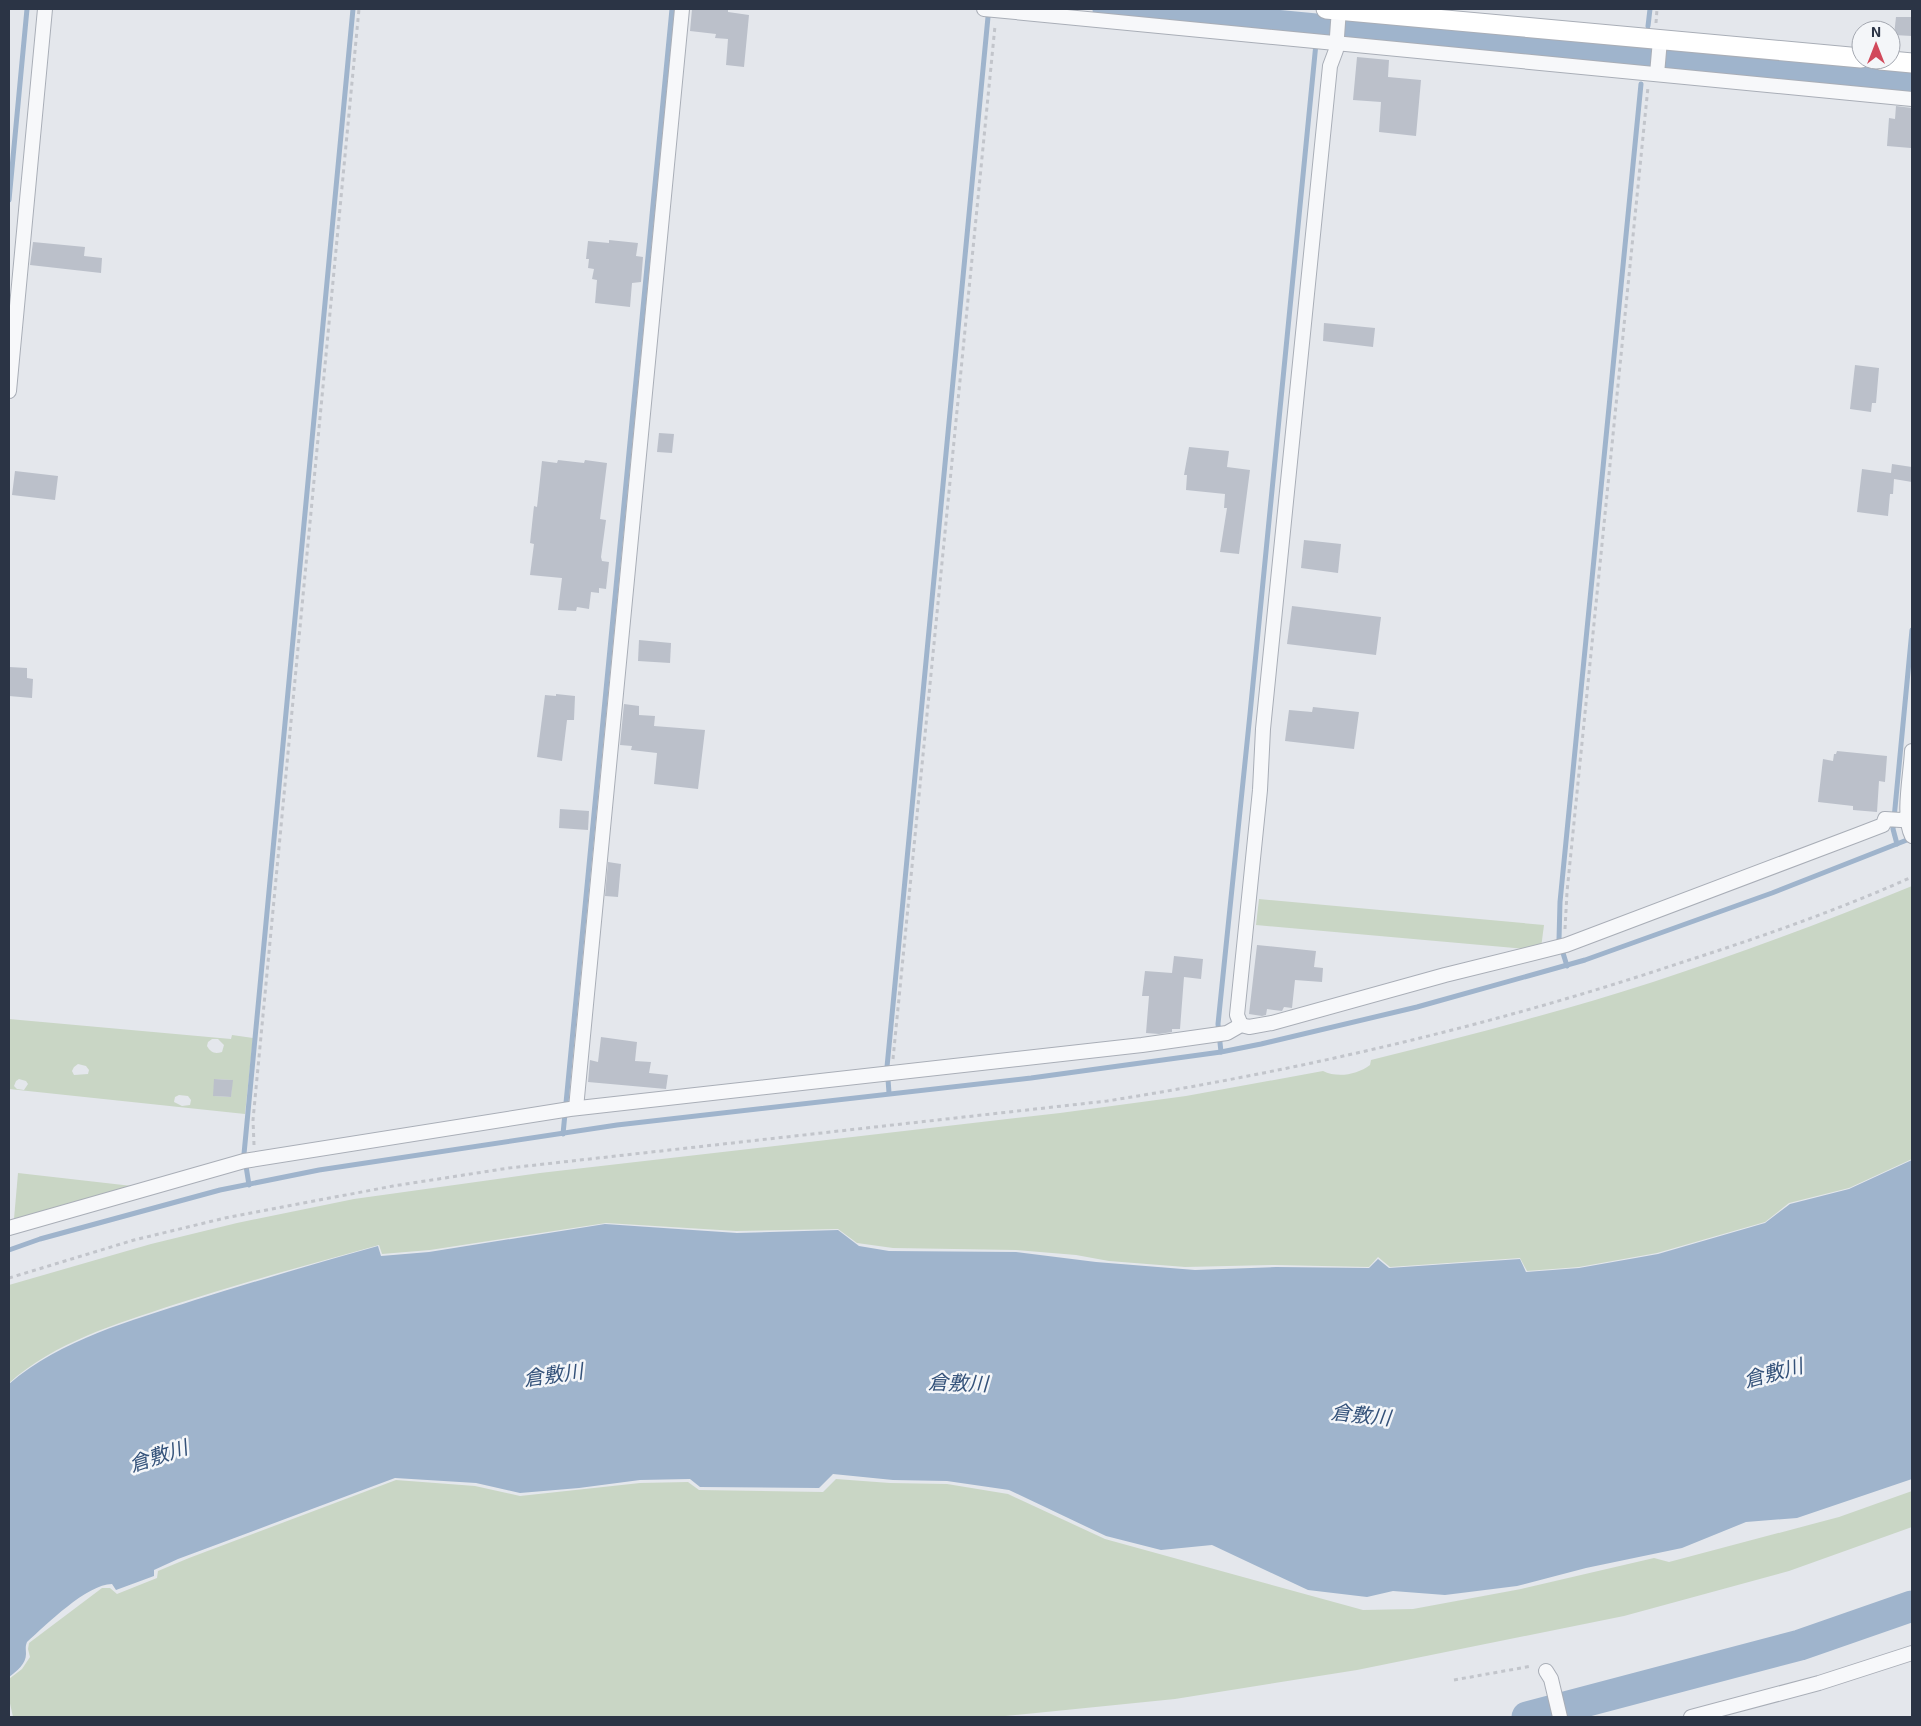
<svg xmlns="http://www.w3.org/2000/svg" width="1921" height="1726" font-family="'Exo 2','Noto Sans JP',sans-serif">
<rect width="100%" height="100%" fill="#e4e7ec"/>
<g fill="#c9d6c5" fill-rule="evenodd">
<path d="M1912 886V1159L1849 1188 1789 1203 1765 1222 1657 1253 1579 1267 1527 1271 1520 1258 1390 1267 1378 1257 1369 1267 1275 1265 1185 1267 1109 1261 1076 1255 1016 1250 893 1248 857 1243 838 1229 736 1231 606 1223 430 1250 382 1254 379 1245C310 1264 241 1283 173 1305 116 1324 55 1342 9 1383V1285L151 1244 237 1223 354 1199 540 1173 1060 1113 1186 1096 1323 1071C1337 1078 1357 1075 1370 1065L1371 1060C1466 1036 1560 1012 1653 982 1741 953 1827 921 1912 886Z"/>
<polygon points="1259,899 1544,925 1541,948 1526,949 1256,925"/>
<path d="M9 1019 231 1039 232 1035 253 1038 245 1114 9 1089ZM212 1039H218L224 1045 222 1052C215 1054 211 1053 207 1046L208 1042ZM78 1064 86 1066 89 1070 88 1074 74 1075 72 1071 74 1067ZM19 1079 26 1081 28 1084 24 1090 17 1089 14 1086 16 1081ZM215 1079 232 1080 231 1097 214 1096ZM179 1095 188 1096 191 1100 190 1105 182 1106 174 1102 175 1097Z"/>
<polygon points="18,1173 132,1186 14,1219"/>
<polygon points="836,1479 890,1483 947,1484 1008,1494 1105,1539 1363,1610 1413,1609 1521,1589 1654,1558 1669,1562 1839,1517 1912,1491 1912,1527 1789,1571 1624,1616 1357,1670 1175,1699 995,1717 13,1717 9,1699 9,1679 22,1669 30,1657 28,1649 29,1643 102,1588 110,1588 117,1594 157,1578 158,1571 189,1558 396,1480 475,1486 520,1496 640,1483 688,1482 699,1490 823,1492"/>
</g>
<path fill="#9fb4cc" d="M1912 1160V1479L1797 1518 1746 1522 1682 1548 1586 1568 1517 1586 1445 1595 1393 1591 1367 1597 1308 1590 1212 1545 1161 1550 1106 1536 1009 1490 947 1481 893 1480 833 1474 819 1488 700 1487 690 1479 640 1480 579 1488 520 1493 476 1483 395 1478 178 1559 154 1570V1576L116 1590 112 1584C87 1584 46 1625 27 1642 25 1647 26 1649 26 1654 26 1664 17 1671 9 1677V1384C62 1339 130 1321 195 1300 256 1281 317 1263 378 1246L381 1256 429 1252 605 1224 737 1233 838 1230 859 1246 889 1251 1016 1252 1096 1262 1195 1270 1276 1267 1369 1268 1378 1259 1389 1268 1520 1259 1526 1272 1579 1268 1658 1254 1765 1223 1790 1204 1849 1189Z"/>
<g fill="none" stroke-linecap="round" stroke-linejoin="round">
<g stroke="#9fb4cc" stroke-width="5">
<polyline points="1648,26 1650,9"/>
<polyline points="1644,66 1645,53"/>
<polyline points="9,200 27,9"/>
<polyline points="1897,844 1893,829 1912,630"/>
<polyline points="1567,966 1559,940 1560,902 1641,84"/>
<polyline points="1221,1052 1218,1024 1250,714 1318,23"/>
<polyline points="887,1067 988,17"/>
<polyline points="888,1079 889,1093"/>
<polyline points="563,1134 672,9"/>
<polyline points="244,1154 353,9"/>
<polyline points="246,1166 249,1185"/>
<polyline points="9,1250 40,1239 220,1190 319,1170 617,1125 1031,1078 1221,1052 1261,1044 1417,1007 1585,960 1772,893 1912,838"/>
</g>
<g stroke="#9fb4cc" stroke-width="31">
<polyline points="1108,9 1912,86"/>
<polyline points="1527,1717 1800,1645 1912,1606"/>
</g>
</g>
<g fill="#bbc0ca">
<polygon points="692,9 728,9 728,12 749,15 744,67 726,65 728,39 715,38 716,34 690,31"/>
<polygon points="1896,17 1912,17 1912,36 1894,35"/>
<polygon points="1357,57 1389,60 1388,77 1421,80 1416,136 1379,132 1381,102 1353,100"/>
<polygon points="1896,106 1912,108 1911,148 1887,146 1889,118 1895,119"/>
<polygon points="609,240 638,243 636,256 643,257 641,282 632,283 630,307 595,303 597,280 592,279 594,269 588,268 589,259 586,259 588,241 609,243"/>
<polygon points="33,242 85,247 84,256 102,258 101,273 30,265"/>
<polygon points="1324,323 1375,328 1373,347 1323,341"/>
<polygon points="1855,365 1879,368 1876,403 1872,403 1871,412 1850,409"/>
<polygon points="659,433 674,434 672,453 657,452"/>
<polygon points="1189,447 1229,451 1227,467 1250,470 1239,554 1220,552 1227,508 1224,508 1225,494 1186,490 1187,475 1184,475"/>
<polygon points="558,460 584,463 585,460 607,463 600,519 606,520 601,557 602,561 609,562 606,589 599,588 599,593 591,592 589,609 577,607 576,611 558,610 562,578 530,575 534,544 530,543 534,506 537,507 542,461 557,463"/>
<polygon points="1892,464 1912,467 1912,482 1894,479 1893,494 1890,494 1888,516 1857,512 1862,469 1891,473"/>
<polygon points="15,471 58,476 55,500 12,495"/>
<polygon points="1304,540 1341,544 1338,573 1301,568"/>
<polygon points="1292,606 1381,617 1376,655 1287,644"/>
<polygon points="639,640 671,643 670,663 638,661"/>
<polygon points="9,667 27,668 27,678 33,679 32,698 9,696"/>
<polygon points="556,694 575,696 574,720 567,720 562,761 537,757 545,695 556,696"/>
<polygon points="624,704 639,706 639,715 655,716 654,726 705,730 698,789 654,784 657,753 631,750 632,746 620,745"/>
<polygon points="1313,707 1359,712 1354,749 1285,741 1289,710 1312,712"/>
<polygon points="1837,751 1887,756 1885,782 1879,781 1877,812 1853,810 1853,806 1818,802 1823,759 1833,761 1834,754 1836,754"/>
<polygon points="560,809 589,811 588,830 559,828"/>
<polygon points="608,862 621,864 618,897 605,896"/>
<polygon points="1257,945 1316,951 1314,967 1323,968 1322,982 1295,980 1292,1008 1284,1007 1282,1011 1267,1009 1266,1015 1262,1016 1249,1014"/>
<polygon points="1174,956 1203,959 1201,979 1184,977 1180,1029 1172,1029 1172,1032 1159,1034 1146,1033 1149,996 1142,996 1145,971 1172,973"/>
<polygon points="601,1037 637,1042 635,1061 651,1062 649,1073 668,1075 666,1089 588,1082 590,1060 598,1062"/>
<polygon points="214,1079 233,1080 231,1097 213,1096"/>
</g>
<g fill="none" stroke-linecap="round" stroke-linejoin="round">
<g stroke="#a9aeb7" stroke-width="16">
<g id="street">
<polyline points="984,9 1912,99"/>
<polyline points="1657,74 1660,40"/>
<polyline points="9,391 45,9"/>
<path d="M1912 751C1911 774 1902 817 1912 836"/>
<polyline points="1241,1025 1237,1015 1260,790 1263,729 1330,66 1336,50 1339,9"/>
<polyline points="576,1108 682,9"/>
<polyline points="9,1228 244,1161 570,1109 1142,1045 1227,1033 1241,1025 1249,1027 1272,1023 1445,975 1566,945 1857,835 1883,825 1885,819 1901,820 1907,818"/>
<polyline points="1546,1671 1551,1679 1560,1717"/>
<polyline points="1691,1717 1819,1683 1912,1653"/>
</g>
</g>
<g stroke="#a9aeb7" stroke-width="21">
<g id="secondary">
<polyline points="1326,9 1861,58"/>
<polyline points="1880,60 1912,63"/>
</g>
</g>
<g stroke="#c2c5cb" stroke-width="3" stroke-dasharray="4 4" stroke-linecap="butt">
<polyline points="1656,23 1657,9"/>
<polyline points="1565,929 1567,892 1648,87"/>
<polyline points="893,1059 995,26"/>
<polyline points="254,1145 253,1120 359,9"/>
<path d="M9 1278 134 1240 225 1218 393 1186 509 1168 1107 1101C1302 1070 1495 1025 1683 962 1761 937 1838 910 1912 877"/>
<polyline points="1454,1680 1532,1666"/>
</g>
<use href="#street" stroke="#f7f8fa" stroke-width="14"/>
<use href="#secondary" stroke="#fff" stroke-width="19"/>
</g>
<g text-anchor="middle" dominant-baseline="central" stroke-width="5" stroke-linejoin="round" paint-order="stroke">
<g font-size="20" font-style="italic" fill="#34527a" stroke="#f4f6f9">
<text transform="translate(1773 1372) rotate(-15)">倉敷川</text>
<text transform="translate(553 1374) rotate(-8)">倉敷川</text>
<text transform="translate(958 1382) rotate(2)">倉敷川</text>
<text transform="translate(1361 1414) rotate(6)">倉敷川</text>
<text transform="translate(158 1455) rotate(-18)">倉敷川</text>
</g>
</g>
<rect width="1921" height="1726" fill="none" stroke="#2b3445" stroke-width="20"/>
<g transform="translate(1876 45)"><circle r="24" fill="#f4f6f9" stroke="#a4a8b1"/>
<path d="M0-4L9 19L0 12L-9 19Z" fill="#d1495b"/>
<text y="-8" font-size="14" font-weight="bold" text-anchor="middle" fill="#2b3445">N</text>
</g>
</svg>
